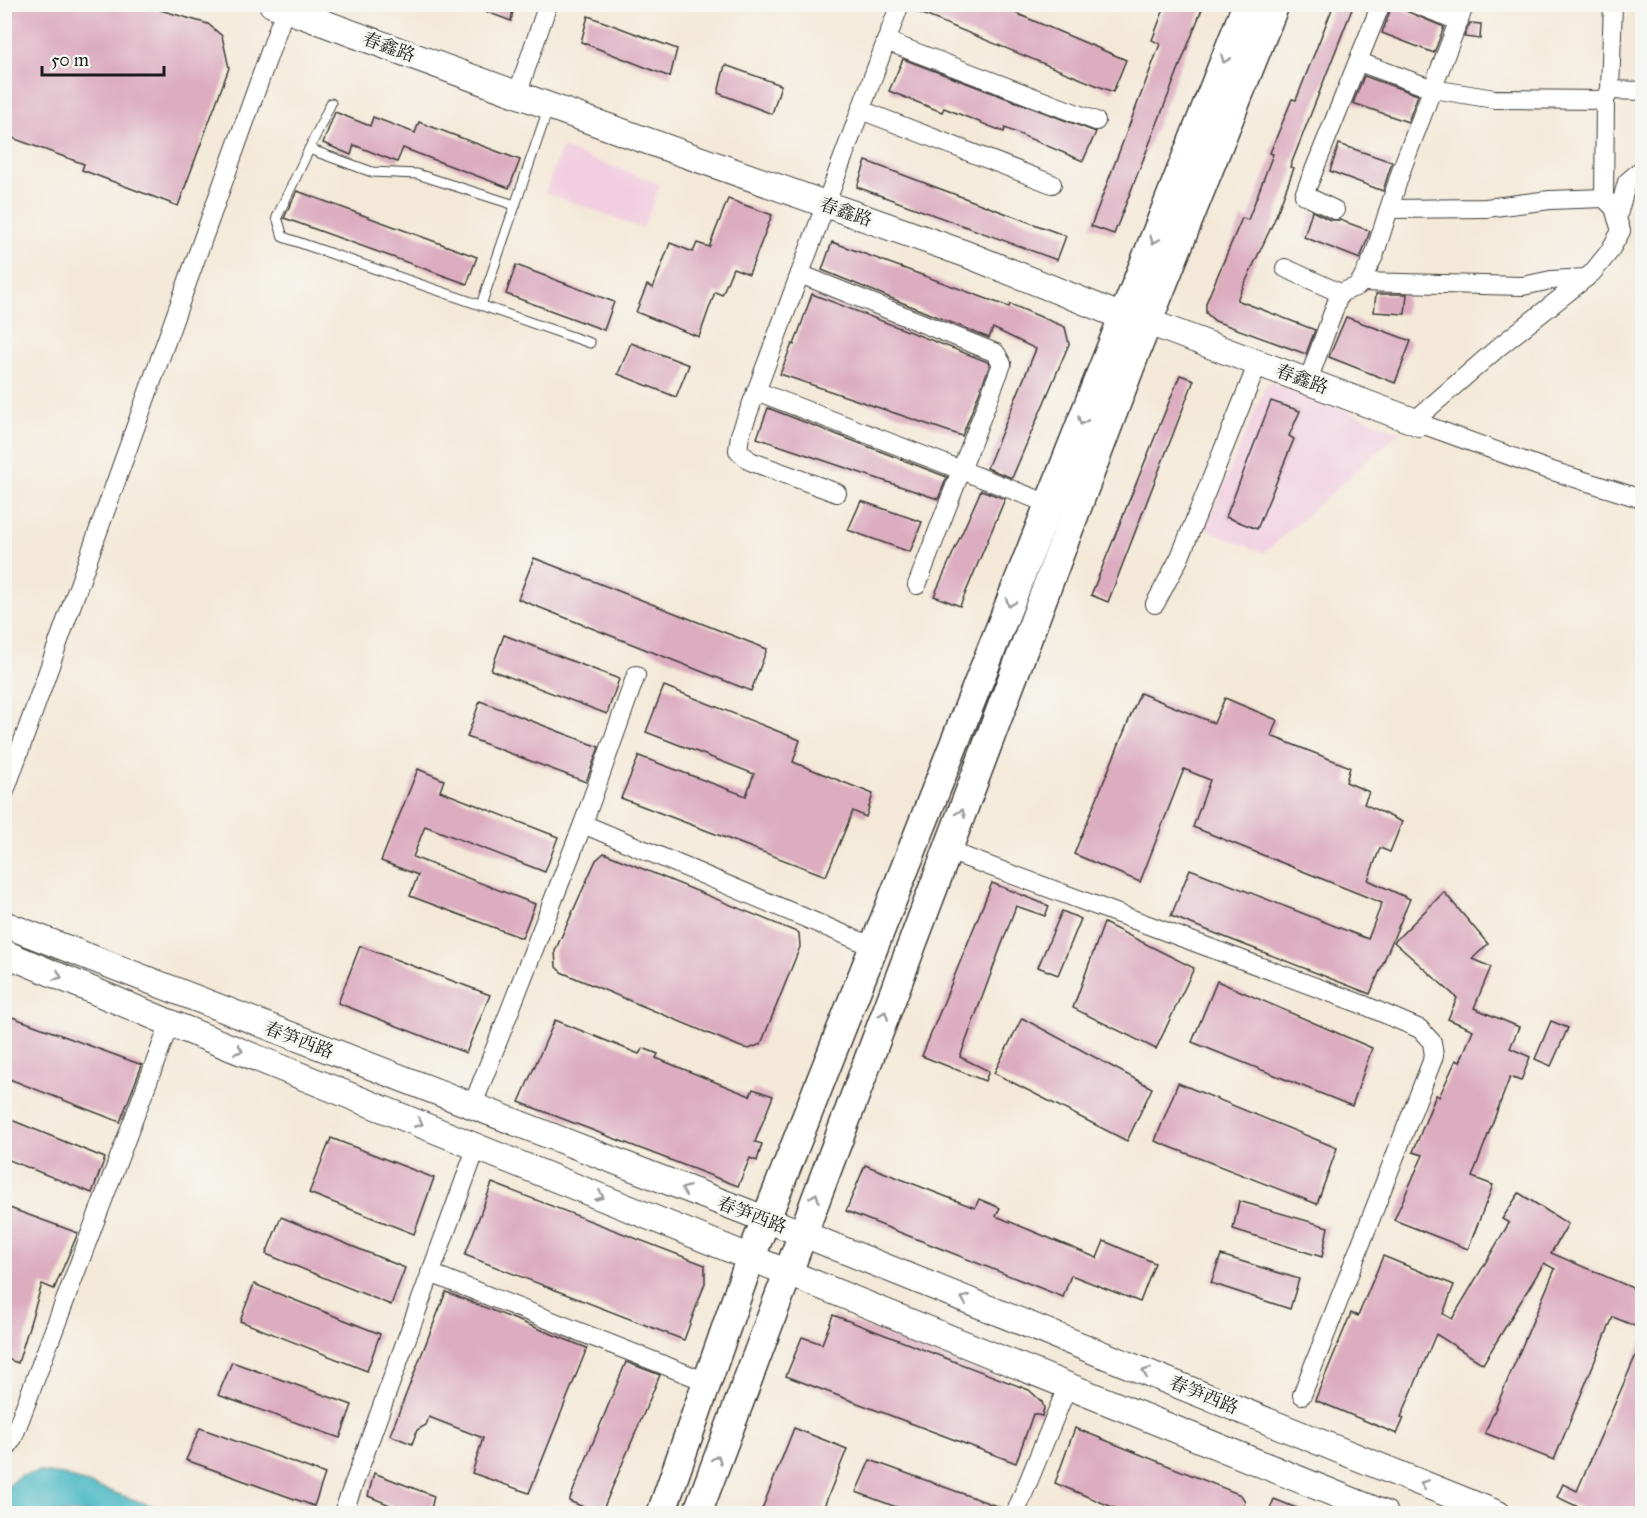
<svg xmlns="http://www.w3.org/2000/svg" width="1647" height="1518" font-family="'IM FELL Great Primer','Noto Serif SC',serif">
<rect width="100%" height="100%" fill="#f6f6f2"/>
<filter id="ink" filterUnits="userSpaceOnUse"><feTurbulence type="fractalNoise" baseFrequency=".0167" numOctaves="2"/><feDisplacementMap in="SourceGraphic" scale="12" xChannelSelector="R" yChannelSelector="G"/><feConvolveMatrix kernelMatrix="1 2 1 2 8 2 1 2 1" color-interpolation-filters="sRGB"/></filter>
<filter id="wash" filterUnits="userSpaceOnUse"><feTurbulence type="fractalNoise" baseFrequency=".008" numOctaves="4" result="noise"/><feDisplacementMap in="SourceGraphic" scale="24" xChannelSelector="R" yChannelSelector="G"/><feGaussianBlur stdDeviation="1.35" result="paint"/><feColorMatrix in="noise" values="0 0 0 0 0 0 0 0 0 0 0 0 0 0 0 0 0 1.4 0 .05"/><feComposite in="paint" operator="in"/></filter>
<g filter="url(#wash)">
<rect width="100%" height="100%" fill="#f4e9d8"/>
<g fill="#f2cfe0">
<polygon points="562,148 660,184 643,229 545,192"/>
<polygon points="1268,381 1400,432 1264,553 1205,529"/>
</g>
<polygon fill="#4ab8c4" stroke="#336a70" stroke-width="1.5" points="38,1472 63,1475 172,1513 5,1513 5,1489 19,1476"/>
<g id="blocks">
<g fill="#dcacbf">
<polygon points="4,4 140,4 208,24 222,36 229,68 178,206 82,170 84,164 4,135"/>
<polygon points="472,4 514,4 511,21 471,6"/>
<polygon points="911,4 994,4 1126,60 1113,92 910,9"/>
<polygon points="1166,4 1204,4 1114,234 1091,226 1160,44 1152,40"/>
<polygon points="1334,4 1354,4 1290,167 1294,168 1274,221 1237,300 1315,330 1306,354 1215,321 1206,313 1206,303 1242,218 1248,220 1273,154 1270,153 1292,99 1296,100"/>
<polygon points="1392,5 1444,27 1434,53 1382,33"/>
<polygon points="588,16 677,49 670,77 581,42"/>
<polygon points="1470,23 1481,24 1480,39 1464,37"/>
<polygon points="903,59 1096,132 1083,161 1005,128 1004,132 944,108 942,112 889,91"/>
<polygon points="725,65 781,85 772,114 718,93"/>
<polygon points="1364,76 1418,95 1408,122 1353,103"/>
<polygon points="335,112 370,126 373,117 415,133 419,122 520,160 509,188 403,148 397,162 354,145 351,155 323,143"/>
<polygon points="1339,144 1392,162 1383,191 1330,171"/>
<polygon points="866,161 1066,236 1057,260 857,187"/>
<polygon points="297,191 477,257 467,284 284,218"/>
<polygon points="728,199 772,215 749,274 733,268 722,295 715,292 699,337 636,312 647,285 653,288 670,243 693,252 697,243 709,247"/>
<polygon points="1312,211 1330,220 1340,220 1370,231 1360,259 1304,237"/>
<polygon points="832,242 1009,307 1010,304 1065,327 1069,344 1012,478 987,468 1036,349 993,328 989,338 822,270"/>
<polygon points="516,265 614,302 604,330 506,294"/>
<polygon points="812,294 988,362 990,365 962,436 780,374 792,344 794,345"/>
<polygon points="1376,294 1407,294 1405,314 1374,312"/>
<polygon points="1346,317 1411,341 1395,383 1329,357"/>
<polygon points="631,343 689,365 676,397 618,374"/>
<polygon points="1180,375 1194,380 1108,602 1091,595"/>
<polygon points="1271,401 1300,411 1289,436 1294,439 1257,529 1226,517"/>
<polygon points="768,408 947,477 938,499 757,438"/>
<polygon points="981,490 1005,499 960,606 934,596"/>
<polygon points="861,501 922,522 910,552 848,530"/>
<polygon points="534,558 767,649 751,691 518,599"/>
<polygon points="504,635 619,679 607,714 491,670"/>
<polygon points="664,686 800,740 793,762 873,794 866,817 853,811 826,876 621,798 639,756 746,796 754,774 646,732"/>
<polygon points="1140,693 1214,723 1225,698 1277,720 1271,736 1350,767 1346,782 1369,792 1364,804 1402,822 1390,852 1380,848 1368,880 1410,899 1370,994 1171,916 1190,869 1368,939 1382,903 1193,827 1210,780 1184,769 1140,882 1074,854"/>
<polygon points="480,701 599,747 586,782 467,737"/>
<polygon points="418,769 444,780 440,791 558,837 545,872 425,826 413,857 535,904 522,938 410,896 418,875 381,861"/>
<polygon points="604,853 799,933 800,947 761,1044 749,1049 741,1047 561,972 556,967 555,951 596,860"/>
<polygon points="992,883 1049,906 1045,916 1016,906 960,1057 989,1071 985,1081 922,1056"/>
<polygon points="1444,892 1488,944 1472,959 1491,967 1474,1008 1519,1027 1510,1048 1530,1057 1521,1081 1510,1077 1472,1177 1493,1185 1468,1249 1394,1220 1423,1155 1413,1152 1436,1095 1439,1097 1456,1060 1460,1062 1473,1030 1448,1019 1457,998 1394,942"/>
<polygon points="1062,911 1081,919 1058,975 1038,967"/>
<polygon points="1104,923 1194,968 1156,1049 1073,1008"/>
<polygon points="360,946 490,995 466,1053 338,1003"/>
<polygon points="1217,981 1372,1048 1352,1106 1192,1042"/>
<polygon points="4,1014 142,1065 120,1122 4,1077"/>
<polygon points="1022,1018 1152,1088 1127,1141 994,1073"/>
<polygon points="555,1020 639,1054 643,1048 658,1054 656,1058 750,1096 753,1089 773,1096 755,1142 762,1144 757,1161 750,1158 738,1186 519,1102"/>
<polygon points="1551,1021 1568,1028 1551,1066 1535,1059"/>
<polygon points="1178,1083 1337,1148 1317,1204 1155,1141"/>
<polygon points="4,1117 105,1158 92,1193 4,1158"/>
<polygon points="331,1138 434,1178 414,1234 309,1193"/>
<polygon points="865,1165 975,1208 979,1199 1000,1208 996,1216 1097,1258 1104,1241 1155,1263 1140,1302 1071,1275 1063,1297 846,1211"/>
<polygon points="492,1183 705,1265 705,1283 684,1340 465,1255"/>
<polygon points="1519,1193 1568,1224 1551,1253 1642,1292 1642,1329 1613,1317 1554,1460 1485,1433 1555,1269 1544,1263 1483,1364 1436,1334 1401,1417 1404,1418 1397,1434 1315,1400 1351,1313 1358,1316 1383,1256 1454,1285 1443,1314 1452,1319 1509,1223 1502,1219"/>
<polygon points="1239,1201 1328,1227 1322,1257 1233,1229"/>
<polygon points="4,1206 78,1233 54,1289 42,1284 18,1363 4,1358"/>
<polygon points="281,1217 405,1268 391,1305 266,1254"/>
<polygon points="1221,1255 1299,1279 1290,1309 1211,1283"/>
<polygon points="254,1284 380,1334 367,1371 240,1321"/>
<polygon points="446,1292 587,1348 529,1493 472,1473 483,1438 429,1417 426,1425 417,1430 412,1444 390,1435"/>
<polygon points="833,1315 1029,1390 1042,1402 1044,1408 1042,1416 1033,1414 1016,1463 786,1376 802,1337 822,1344"/>
<polygon points="1642,1341 1642,1514 1593,1514 1557,1497 1563,1484 1577,1491"/>
<polygon points="232,1362 352,1405 340,1438 218,1395"/>
<polygon points="626,1362 660,1375 601,1514 569,1501"/>
<polygon points="200,1428 325,1474 314,1506 186,1460"/>
<polygon points="794,1428 847,1449 821,1514 760,1514"/>
<polygon points="1075,1428 1241,1495 1245,1501 1241,1514 1129,1514 1055,1483"/>
<polygon points="870,1460 1005,1509 1004,1514 915,1514 856,1492"/>
<polygon points="374,1473 434,1496 430,1514 412,1514 368,1496"/>
<polygon points="1274,1499 1309,1513 1309,1514 1268,1514"/>
</g>
</g>
</g>
<g filter="url(#ink)">
<use href="#blocks" fill-opacity="0" stroke="#3c3b38" stroke-width="1.5"/>
<g fill="none" stroke-linecap="round" stroke-linejoin="round">
<g stroke="#3c3b38" stroke-width="11">
<g id="lane">
<polyline points="331,103 277,217 283,237 590,343"/>
<polyline points="309,149 372,172 417,174 515,205"/>
<polyline points="481,305 548,109"/>
</g>
</g>
<g stroke="#3c3b38" stroke-width="20">
<g id="street">
<polyline points="1415,4 1459,21"/>
<polyline points="886,41 1096,121"/>
<polyline points="1359,62 1433,89 1494,99 1605,100"/>
<polyline points="1610,90 1642,91"/>
<polyline points="517,95 548,4"/>
<polyline points="861,110 1052,184"/>
<polyline points="1389,209 1486,208 1550,200 1604,198"/>
<polyline points="1335,210 1304,195 1381,4"/>
<polyline points="1617,218 1627,182 1642,169"/>
<polyline points="1285,268 1340,293"/>
<polyline points="800,274 996,353 1002,364 917,585"/>
<polyline points="1360,282 1523,286 1551,280 1586,278"/>
<polyline points="1308,381 1340,293 1358,286 1374,256 1402,168 1465,4"/>
<polyline points="756,391 1049,504"/>
<polyline points="1414,421 1500,346 1592,273 1609,252 1621,231 1614,208 1604,198 1605,100 1610,90 1613,4"/>
<polyline points="1419,423 1546,469 1642,499"/>
<polyline points="837,493 750,461 738,450 740,435 900,4"/>
<polyline points="1155,604 1180,557 1258,363"/>
<polyline points="4,794 287,4"/>
<polyline points="583,824 874,947"/>
<polyline points="946,850 1364,1005 1420,1029 1432,1042 1434,1056 1302,1395"/>
<polyline points="472,1107 583,824 636,675"/>
<polyline points="430,1273 707,1382"/>
<polyline points="4,1452 13,1438 170,1023"/>
<polyline points="346,1505 477,1146"/>
<polyline points="1015,1514 1068,1385"/>
</g>
</g>
<g stroke="#3c3b38" stroke-width="28">
<g id="secondary">
<polyline points="272,4 549,106 966,254 1123,317 1148,322 1419,423"/>
<polyline points="4,924 801,1233 1498,1514"/>
<polyline points="4,953 170,1023 1385,1514"/>
</g>
</g>
<g stroke="#3c3b38" stroke-width="31">
<g id="primary">
<polyline points="661,1514 749,1262 1247,4"/>
<polyline points="697,1514 1138,346 1275,4"/>
</g>
</g>
<use href="#lane" stroke="#fff" stroke-width="9"/>
<use href="#street" stroke="#fff" stroke-width="18"/>
<use href="#secondary" stroke="#fff" stroke-width="26"/>
<use href="#primary" stroke="#fff" stroke-width="28"/>
</g>
<defs><path id="oneway-chevron" d="M-2-3.5L2.5 0L-2 3.5" fill="none" stroke-width="1.6" stroke-linecap="round" stroke-linejoin="round" transform="scale(1.5)"/></defs>
<g stroke="#999">
<use href="#oneway-chevron" transform="translate(1225 59) rotate(112)"/>
<use href="#oneway-chevron" transform="translate(1154 240) rotate(112)"/>
<use href="#oneway-chevron" transform="translate(1082 421) rotate(112)"/>
<use href="#oneway-chevron" transform="translate(1010 603) rotate(112)"/>
<use href="#oneway-chevron" transform="translate(961 813) rotate(-69)"/>
<use href="#oneway-chevron" transform="translate(58 976) rotate(23)"/>
<use href="#oneway-chevron" transform="translate(884 1015) rotate(-69)"/>
<use href="#oneway-chevron" transform="translate(239 1050) rotate(22)"/>
<use href="#oneway-chevron" transform="translate(419 1123) rotate(22)"/>
<use href="#oneway-chevron" transform="translate(685 1190) rotate(-159)"/>
<use href="#oneway-chevron" transform="translate(600 1196) rotate(22)"/>
<use href="#oneway-chevron" transform="translate(815 1197) rotate(-69)"/>
<use href="#oneway-chevron" transform="translate(965 1299) rotate(-158)"/>
<use href="#oneway-chevron" transform="translate(1146 1372) rotate(-158)"/>
<use href="#oneway-chevron" transform="translate(717 1459) rotate(-70)"/>
<use href="#oneway-chevron" transform="translate(1424 1484) rotate(-158)"/>
</g>
</g>
<g text-anchor="middle" dominant-baseline="central" stroke-width="6" stroke-linejoin="round" paint-order="stroke">
<g font-size="18" fill="#1c1c1c" stroke="#f6f6f2">
<text transform="translate(389 47) rotate(20)">春鑫路</text>
<text transform="translate(846 212) rotate(19)">春鑫路</text>
<text transform="translate(1302 379) rotate(20)">春鑫路</text>
<text transform="translate(299 1040) rotate(21)">春笋西路</text>
<text transform="translate(752 1215) rotate(21)">春笋西路</text>
<text transform="translate(1204 1395) rotate(22)">春笋西路</text>
</g>
</g>
<rect width="1647" height="1518" fill="none" stroke="#f6f6f2" stroke-width="24"/>
<path d="M42 66v9h122v-9" fill="none" stroke="#1c1c1c" stroke-width="3"/>
<text x="51" y="66" font-size="18" fill="#1c1c1c" stroke="#f6f6f2" stroke-width="4.5" paint-order="stroke">50 m</text>
</svg>
